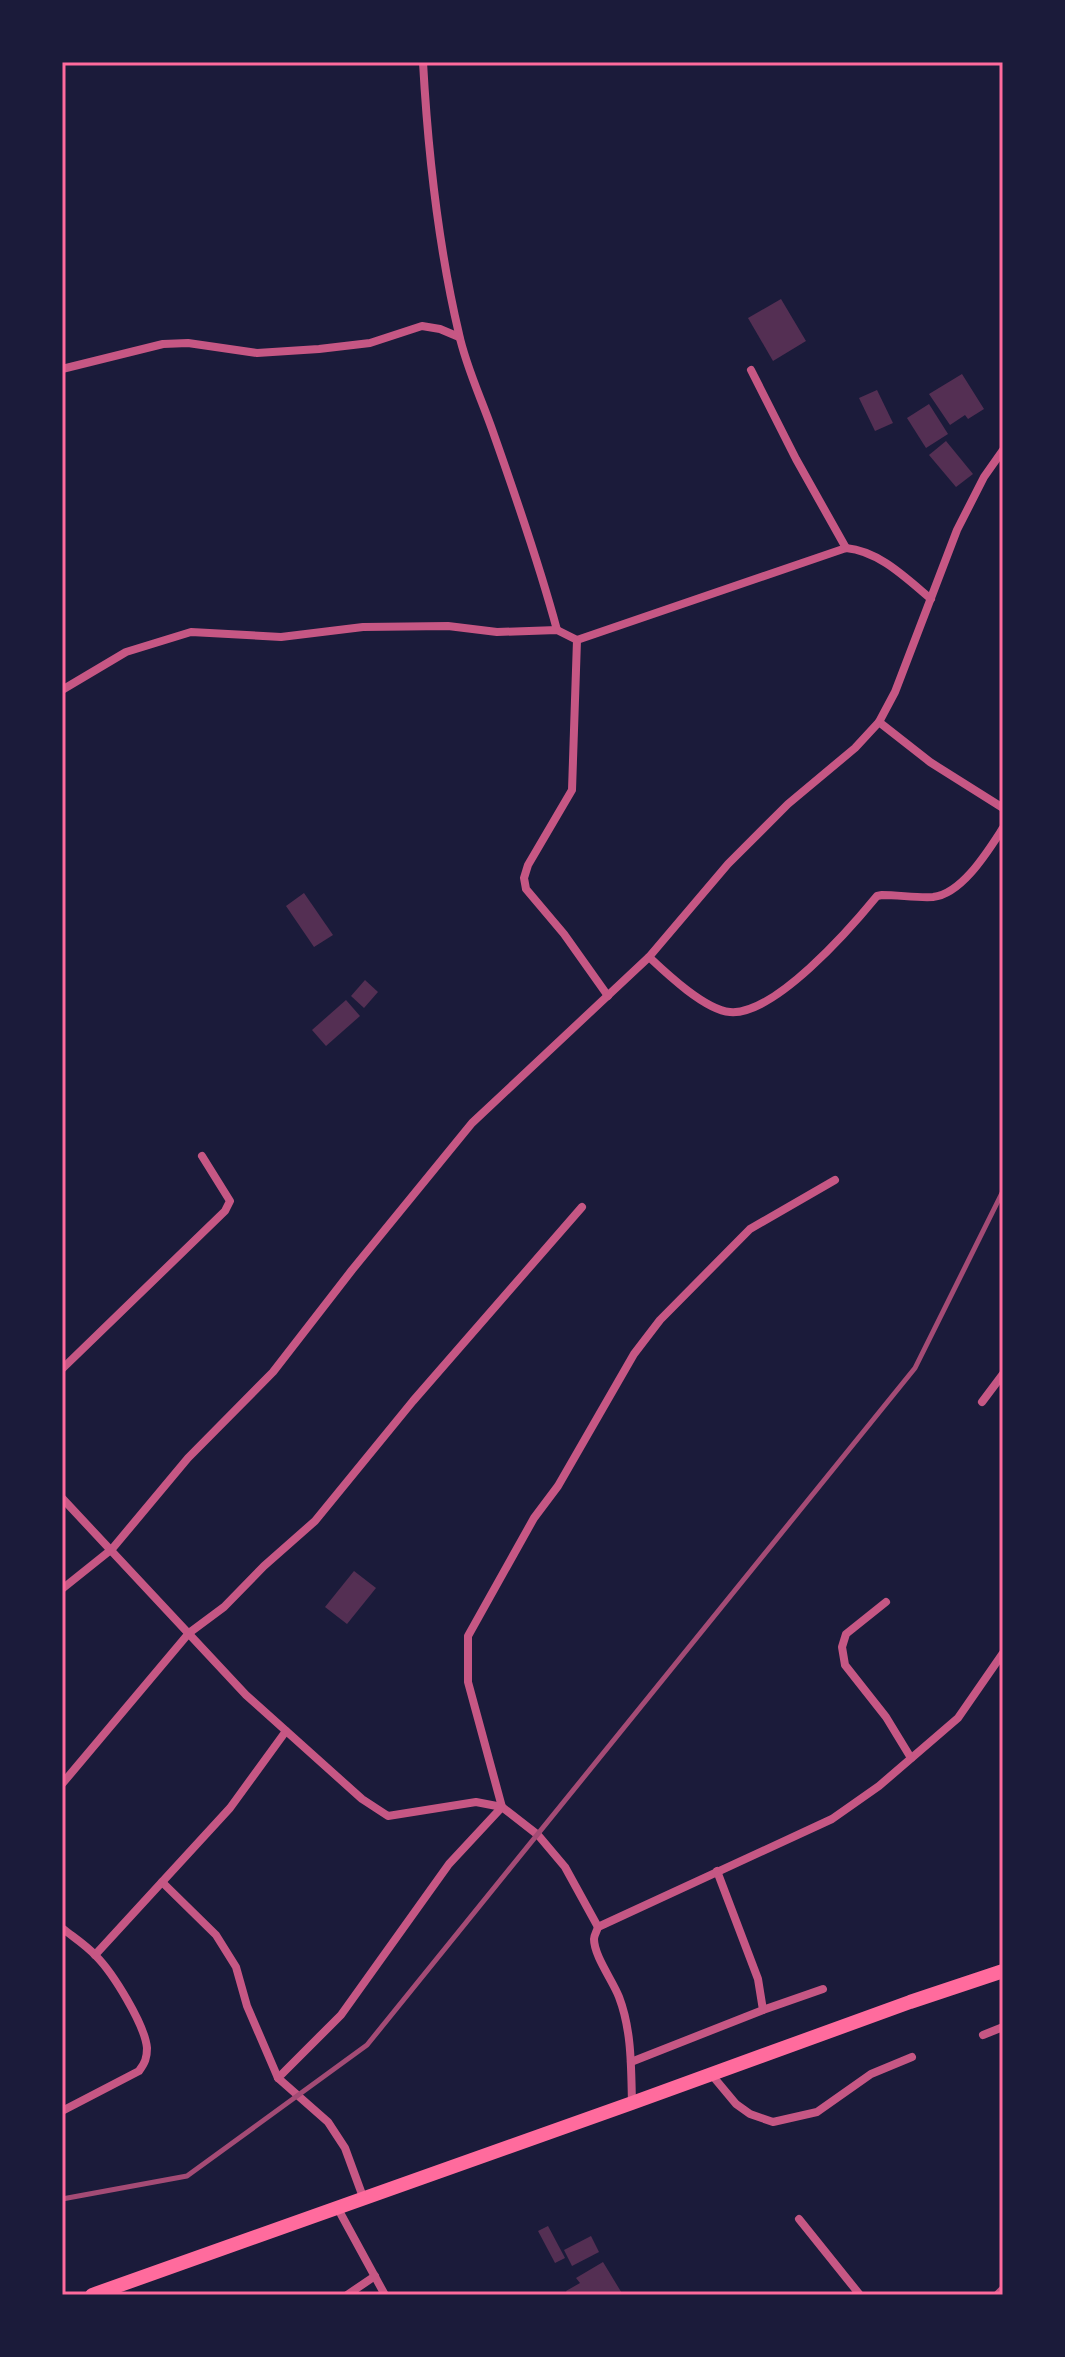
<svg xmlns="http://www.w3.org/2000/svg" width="1065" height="2357" font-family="Signika,sans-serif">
<rect width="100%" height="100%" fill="#1b1b3a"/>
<g fill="#542f53">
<polygon points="781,299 806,341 773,361 748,318"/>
<polygon points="962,374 984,409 968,419 965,415 950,425 929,394"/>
<polygon points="877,390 893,423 875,431 859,398"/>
<polygon points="929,404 948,434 926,448 907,418"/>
<polygon points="946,441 973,474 956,487 929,455"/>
<polygon points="304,893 333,935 314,947 286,906"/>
<polygon points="365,980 378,992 364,1008 351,996"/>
<polygon points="346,1000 360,1016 326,1046 312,1030"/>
<polygon points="354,1571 376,1588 347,1624 325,1607"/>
<polygon points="548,2226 565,2258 555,2263 538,2231"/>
<polygon points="591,2236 599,2252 572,2266 564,2250"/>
<polygon points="603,2262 623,2295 568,2295 566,2291 580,2283 576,2278"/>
</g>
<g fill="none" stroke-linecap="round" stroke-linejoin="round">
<g stroke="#c65784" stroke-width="8">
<path d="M423 62C428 153 438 245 459 334 466 367 482 400 493 432 516 497 539 563 557 630"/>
<polyline points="62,369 163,344 188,343 257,353 319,349 370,343 422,326 440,329 459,337"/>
<polyline points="751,370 796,459 846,548"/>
<path d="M577 640 846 548C879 551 906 578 931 599"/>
<polyline points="62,690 126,652 191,632 281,637 363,627 448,626 497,632 557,630 577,640 572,790 528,865 524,878 526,889 564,934 608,996"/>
<polyline points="879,722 930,762 1003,808"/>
<path d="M649 957C666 973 705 1010 730 1012 774 1016 850 929 877 896L882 895C899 895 917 898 933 897 962 894 988 851 1003 828"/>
<polyline points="62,1369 225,1211 230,1201 202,1156"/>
<polyline points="982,1402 1003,1374"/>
<polyline points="62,1498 246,1695 362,1799 388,1816 476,1802 502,1807 538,1835 565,1867 598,1927"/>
<polyline points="62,1589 112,1549 188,1458 273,1372 352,1270 472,1123 649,957 728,864 788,804 855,748 879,722 895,692 957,530 984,477 1003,450"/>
<polyline points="886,1602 846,1634 842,1647 845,1665 886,1717 911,1758"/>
<polyline points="62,1784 189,1633 224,1607 264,1566 315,1521 413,1401 582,1207"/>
<polyline points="162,1882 216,1935 236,1967 247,2006 278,2078"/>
<path d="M62 1928C73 1937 86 1945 96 1956 113 1973 145 2025 147 2048 147 2058 145 2063 139 2071L62 2111"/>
<polyline points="95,1955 230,1808 286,1731"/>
<polyline points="763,2010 823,1989"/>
<polyline points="983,2035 1003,2027"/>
<polyline points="631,2062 763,2010 758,1979 717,1871"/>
<polyline points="711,2074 736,2104 750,2114 773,2122 817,2112 871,2074 912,2057"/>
<path d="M632 2103C631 2068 632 2031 619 1997 613 1981 594 1956 594 1939 594 1935 597 1931 598 1927L832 1819 879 1786 958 1718 1003 1653"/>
<polyline points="363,2197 345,2148 328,2122 278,2078 341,2015 449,1864 502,1807 468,1682 468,1636 534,1518 558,1486 634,1354 660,1320 750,1229 835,1180"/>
<polyline points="337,2207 385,2295"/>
<polyline points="799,2219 860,2295"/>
<polyline points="347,2295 375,2276"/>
<polyline points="997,2295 1003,2289"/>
</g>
<polyline stroke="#ff6b9d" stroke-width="14" points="92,2295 632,2103 910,2002 1003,1971"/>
<polyline stroke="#a44b75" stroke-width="5" points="62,2199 187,2176 367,2045 915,1368 1003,1191"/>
</g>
<rect width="1065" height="2357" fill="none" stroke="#1b1b3a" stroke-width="128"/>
<rect x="64" y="64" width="937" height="2229" fill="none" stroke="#ff6b9d" stroke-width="3"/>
</svg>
